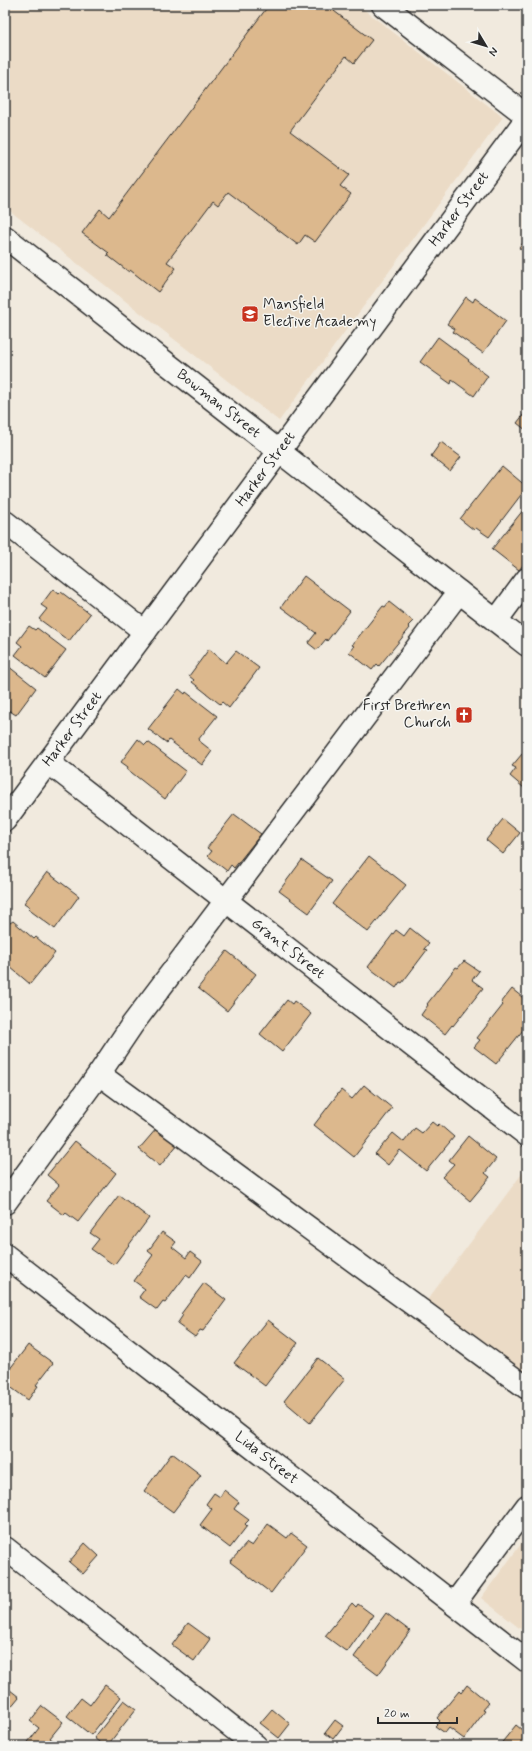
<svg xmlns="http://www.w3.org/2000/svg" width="532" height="1751" font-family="Mynerve,sans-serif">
<rect width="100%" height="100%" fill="#f1eade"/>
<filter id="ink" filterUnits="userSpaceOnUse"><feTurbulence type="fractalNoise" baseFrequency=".025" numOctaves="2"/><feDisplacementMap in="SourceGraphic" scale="8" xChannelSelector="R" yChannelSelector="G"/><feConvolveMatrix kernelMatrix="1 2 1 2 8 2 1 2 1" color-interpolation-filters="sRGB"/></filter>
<g filter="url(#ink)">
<g fill="#ebdbc6">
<polygon points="5,5 358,5 503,117 279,421 5,207"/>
<polygon points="527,1167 527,1378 425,1303"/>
<polygon points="527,1536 527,1634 481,1598"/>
</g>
<g fill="#dcb88d" stroke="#2b2b2b">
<polygon points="269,5 333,5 337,8 334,11 372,40 354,63 346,56 290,131 349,175 340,186 351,194 315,242 305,235 298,245 228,192 218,205 213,201 167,262 176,268 158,292 130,270 129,272 107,255 109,253 82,233 100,209 109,217"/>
<polygon points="527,238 527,254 519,248"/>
<polygon points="466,297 473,302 475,298 506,321 483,353 453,332 455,329 447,324"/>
<polygon points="438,337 469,360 468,361 488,376 474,396 452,380 451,384 420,362"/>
<polygon points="527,410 527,431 517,423"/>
<polygon points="441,442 461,457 450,471 431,456"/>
<polygon points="502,466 527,487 489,537 476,528 474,530 460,519"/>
<polygon points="524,509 527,511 527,560 519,570 492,549"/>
<polygon points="304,576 350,611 327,641 326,639 317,650 308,643 316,633 281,607"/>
<polygon points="53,589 59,594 61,592 90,614 69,641 39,619 47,609 41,605"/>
<polygon points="389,602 413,621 408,626 410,628 379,666 377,664 372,670 349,652 354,646 352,645 383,606 385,607"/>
<polygon points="29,626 35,630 37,628 66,650 45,678 15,655 22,646 17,642"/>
<polygon points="209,649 226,663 236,651 259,668 229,708 222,702 220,704 192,682 194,680 189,676"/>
<polygon points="8,666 36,688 16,715 5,708 5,668"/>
<polygon points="179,689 185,694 186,692 217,716 198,740 212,751 202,765 169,740 167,743 148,729"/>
<polygon points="138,739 145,745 148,742 186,771 165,799 127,769 128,767 121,762"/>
<polygon points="527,748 527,784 524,788 510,776 516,768 512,766"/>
<polygon points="234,814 261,834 234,868 231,865 227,871 208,856 212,851 207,848"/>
<polygon points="503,819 520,833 503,854 486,840"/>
<polygon points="369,856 406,885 368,932 332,904"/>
<polygon points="302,860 332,881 309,913 279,891"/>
<polygon points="47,872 79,896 55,929 28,909 30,907 24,903"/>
<polygon points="5,919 10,923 13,921 34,939 36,937 55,953 30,984 10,967 9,969 5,966"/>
<polygon points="410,928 429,943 424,949 427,950 402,983 400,982 396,988 368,967 396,930 404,936"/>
<polygon points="227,951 256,974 227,1011 198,988"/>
<polygon points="464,961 479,971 472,980 483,988 453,1026 452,1025 445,1034 421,1015 428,1005 427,1004 456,967 458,968"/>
<polygon points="512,989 527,1001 527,1025 496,1064 474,1047 480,1040 477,1038 503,1005 501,1003"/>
<polygon points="287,1000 292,1004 294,1001 311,1014 282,1052 260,1034"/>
<polygon points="364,1085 392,1108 354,1157 314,1125 341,1090 352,1099"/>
<polygon points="432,1122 437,1126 439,1124 454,1137 426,1171 400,1150 388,1165 375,1154 393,1133 404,1142 415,1128 422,1133"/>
<polygon points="157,1128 178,1144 160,1166 139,1149"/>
<polygon points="468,1136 496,1159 485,1173 490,1177 470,1201 442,1177 454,1164 449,1160"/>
<polygon points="75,1141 116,1173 78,1222 66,1213 64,1215 46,1201 59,1185 47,1175"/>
<polygon points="119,1195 149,1218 114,1265 91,1249 99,1239 90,1233"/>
<polygon points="162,1232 176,1242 172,1247 186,1258 190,1252 202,1261 190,1278 186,1275 165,1303 163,1302 157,1310 139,1297 145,1289 134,1281 153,1255 148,1251"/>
<polygon points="204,1283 226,1300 203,1331 200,1330 195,1337 177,1324 183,1315 181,1314"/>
<polygon points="268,1320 298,1343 265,1386 234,1363"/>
<polygon points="28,1345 53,1363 36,1385 38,1386 28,1400 5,1383 5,1371 7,1368 9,1370"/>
<polygon points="318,1358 345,1379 310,1423 284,1401"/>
<polygon points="172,1453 201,1475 173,1512 144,1491"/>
<polygon points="224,1490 239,1502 234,1509 249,1520 245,1524 247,1526 230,1548 200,1525 212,1509 206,1504 214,1493 220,1497"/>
<polygon points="268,1524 287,1538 291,1533 307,1545 271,1593 230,1562 247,1543 252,1546"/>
<polygon points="85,1543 99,1556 83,1574 69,1562"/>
<polygon points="352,1603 356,1607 358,1604 373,1615 347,1652 325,1636"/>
<polygon points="386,1613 410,1631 378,1675 354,1657"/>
<polygon points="188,1623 210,1639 194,1661 172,1645"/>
<polygon points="105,1685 121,1697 91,1735 67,1716 81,1698 90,1705"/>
<polygon points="467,1685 489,1703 483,1710 485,1711 464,1739 449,1728 445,1733 435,1726 440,1721 437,1718 459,1691 461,1693"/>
<polygon points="5,1686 19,1697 5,1714"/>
<polygon points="124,1700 136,1709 107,1746 104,1746 94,1738"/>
<polygon points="42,1706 63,1722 50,1738 60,1746 25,1746 39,1728 30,1721"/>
<polygon points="272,1709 290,1724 279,1738 260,1723"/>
<polygon points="335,1720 343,1726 333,1739 325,1733"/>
<polygon points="516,1725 527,1734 527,1746 499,1746"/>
</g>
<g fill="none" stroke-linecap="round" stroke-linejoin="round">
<g stroke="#2b2b2b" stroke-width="25">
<g id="minor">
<polyline points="383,5 527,116"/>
<path id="s1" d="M5 237 527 645"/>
<polyline points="5,522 145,632"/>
<polyline points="496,621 527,579"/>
<path id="s2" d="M48 762 527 1135"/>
<path id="s3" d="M5 820 527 118"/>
<polyline points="99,1074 527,1388"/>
<polyline points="5,1203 99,1074 132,1025 459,592"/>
<path id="s4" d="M5 1255 527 1661"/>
<polyline points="5,1548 256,1746"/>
<polyline points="454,1604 527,1506"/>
</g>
</g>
<use href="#minor" stroke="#f6f6f2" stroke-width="22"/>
</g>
</g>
<defs>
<g id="school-square" transform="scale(0.9)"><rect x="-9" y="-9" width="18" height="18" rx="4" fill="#c8321e" stroke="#f6f6f2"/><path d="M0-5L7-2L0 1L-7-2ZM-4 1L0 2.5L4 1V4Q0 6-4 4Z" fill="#fff"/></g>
<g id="church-square" transform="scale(0.9)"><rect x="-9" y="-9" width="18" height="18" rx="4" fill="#c8321e" stroke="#f6f6f2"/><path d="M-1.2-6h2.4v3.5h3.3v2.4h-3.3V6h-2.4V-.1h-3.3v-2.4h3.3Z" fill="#fff"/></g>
</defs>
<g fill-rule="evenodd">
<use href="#school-square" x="250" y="314"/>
<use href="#church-square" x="464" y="715"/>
</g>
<g text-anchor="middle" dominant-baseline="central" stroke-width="3" stroke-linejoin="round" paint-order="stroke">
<g font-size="15" fill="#2b2b2b" stroke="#f6f6f2">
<text stroke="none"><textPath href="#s3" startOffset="761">Harker Street</textPath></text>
<text stroke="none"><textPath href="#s1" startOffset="271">Bowman Street</textPath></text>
<text stroke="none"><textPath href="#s3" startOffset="437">Harker Street</textPath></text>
<text stroke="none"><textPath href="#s3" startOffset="113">Harker Street</textPath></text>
<text stroke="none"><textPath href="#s2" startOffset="304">Grant Street</textPath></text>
<text stroke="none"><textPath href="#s4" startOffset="331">Lida Street</textPath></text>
</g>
<g font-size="15" fill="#2b2b2b" stroke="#f6f6f2" text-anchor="start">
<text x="263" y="305">Mansfield<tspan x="263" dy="17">Elective Academy</tspan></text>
<text x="451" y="706" text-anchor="end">First Brethren<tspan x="451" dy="17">Church</tspan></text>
</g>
</g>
<rect width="532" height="1751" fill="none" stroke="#f6f6f2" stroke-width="20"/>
<rect x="10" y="10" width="512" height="1731" fill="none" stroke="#2b2b2b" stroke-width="1.5" filter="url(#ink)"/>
<g transform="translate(486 46) rotate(128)" stroke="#f6f6f2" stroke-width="3" paint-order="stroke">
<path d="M0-3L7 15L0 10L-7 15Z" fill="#2b2b2b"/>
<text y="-6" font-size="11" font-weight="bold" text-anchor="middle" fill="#2b2b2b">N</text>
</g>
<path d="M378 1717v6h79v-6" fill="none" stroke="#2b2b2b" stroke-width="2"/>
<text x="384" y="1717" font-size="12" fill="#2b2b2b" stroke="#f6f6f2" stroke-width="3" paint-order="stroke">20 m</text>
</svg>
